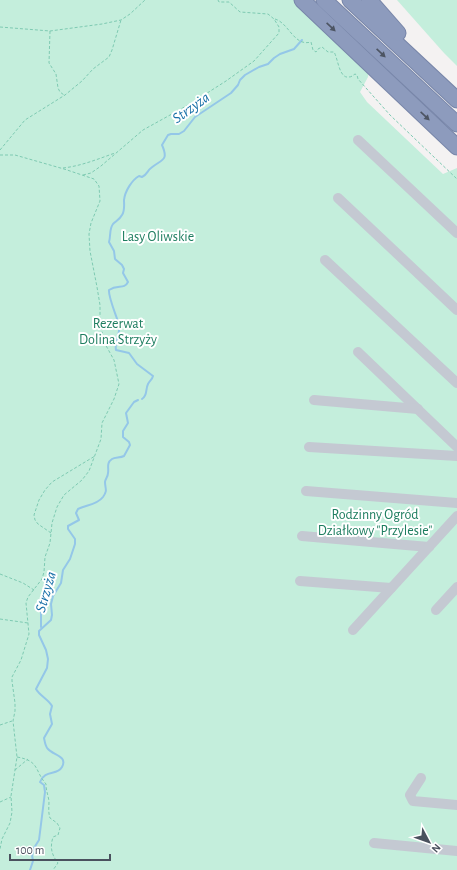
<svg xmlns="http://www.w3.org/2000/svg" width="457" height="870" font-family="'Alegreya Sans',sans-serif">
<rect width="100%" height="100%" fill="#f4f2f2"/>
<g fill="#c4eedc">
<polygon points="0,0 295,0 369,69 368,77 360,92 367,102 443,174 457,168 457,870 0,870"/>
<polygon points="397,0 457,0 457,66 444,53"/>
</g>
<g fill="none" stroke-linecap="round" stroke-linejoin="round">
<g stroke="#94c7e8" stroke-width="2">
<path d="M142 399C148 395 145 390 148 384 150 380 152 380 153 376L137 364 129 353 116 350C114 341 121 334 119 325 117 317 108 297 109 290 118 284 124 290 128 282L123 273 124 269 122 265 115 259 114 251 109 242C111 236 109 229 113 224 116 221 120 219 122 215 125 211 124 205 124 200 125 191 132 180 139 176L142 177C147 175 147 171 151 168 162 159 169 161 162 145L168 135 171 134H179L184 131 195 117 231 93 238 85 240 80 245 75 259 67 268 64 274 58 280 54 294 49 302 40"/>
<polyline points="41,627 41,606 47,597 56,591"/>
<path d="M30 870 33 861 32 855 34 848 39 840 45 792 44 785 40 782C45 769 57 776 62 767 68 756 53 755 48 749 45 746 45 742 44 738L52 724 50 714 52 706C48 699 40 696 36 689L47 668 48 659 46 650 39 635V631L51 620 52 615 51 604 53 596 61 583 63 570 70 559 75 544V539L68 529V526L79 520 76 513 78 509C86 505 97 505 103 497 108 490 105 489 105 482 105 479 108 477 108 473 109 468 106 463 112 459 115 457 120 458 124 456L130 445 129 442 123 437V431L128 423 126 413 134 402 138 400"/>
</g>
<g stroke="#7886a9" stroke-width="17">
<g id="highway">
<polyline points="302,0 457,147"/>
<polyline points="324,0 457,124"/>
<polyline points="350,0 457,100"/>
<polyline points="369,0 398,33"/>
</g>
</g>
<g stroke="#7ecab2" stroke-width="1" stroke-dasharray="3 2" stroke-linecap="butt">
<path d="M275 19C289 23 294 47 311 42L313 50 316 52 318 49 322 47 328 52H334C338 58 339 79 349 77 352 77 353 75 355 74L357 75 358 79 390 115 457 179"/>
<polyline points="0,27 50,31 102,24 121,20 130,14 145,0"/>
<polyline points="50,31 49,63 56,74 58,88 60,92 64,95"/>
<polyline points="0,150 25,120 65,95 82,81 93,69 109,57 112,50 121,20"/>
<polyline points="0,155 15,155 64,169 94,179 99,186 100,201 91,223 89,234 90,251 97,287 100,305 100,321 104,342 114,360 119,384 114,399 102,423 101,439 89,471 82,480 64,495 57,507 52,523 50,543 45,557 44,572 42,579 28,597 26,603 29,634 21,660 12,677 12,681 15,703 15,711 13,721 17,757 11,796 12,812 10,823 2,839 0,849"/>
<path d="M63 168C81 166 98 159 115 153"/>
<polyline points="83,175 91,173 101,166 143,130 190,104 226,81 254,61 279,33 279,27 274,19 268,14 240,12 229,2 219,2 218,0"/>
<polyline points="51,533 38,524 35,520 34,515 39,500 45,490 52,482 95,456"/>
<polyline points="0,574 23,583 34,590"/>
<polyline points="0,619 28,623"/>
<polyline points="0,725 12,721"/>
<path d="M17 757C40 761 34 770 46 784 46 790 48 795 49 801 49 807 48 812 50 818L57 823 60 828 58 835 53 837C50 847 51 854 58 863L53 870"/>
<polyline points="15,770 28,759"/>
<polyline points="0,802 11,797"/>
</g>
<g stroke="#c4c9d2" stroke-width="10">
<polyline points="358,140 457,233"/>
<polyline points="338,198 457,310"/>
<polyline points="325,260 457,383"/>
<polyline points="358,352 457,447"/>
<polyline points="314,400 418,409"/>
<polyline points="309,447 457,456"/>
<polyline points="306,491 457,503"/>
<polyline points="302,536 429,547"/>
<polyline points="300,581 391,588"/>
<polyline points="436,610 457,587"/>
<polyline points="353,630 457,516"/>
<polyline points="421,778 410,795 413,801 457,805"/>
<polyline points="374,843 457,851"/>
</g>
<use href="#highway" stroke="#8d9bbd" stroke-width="15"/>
</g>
<defs><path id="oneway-solid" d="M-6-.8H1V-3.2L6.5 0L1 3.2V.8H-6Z"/></defs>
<g fill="#4d5563">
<use href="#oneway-solid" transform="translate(331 27) rotate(43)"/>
<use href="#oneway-solid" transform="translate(381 53) rotate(43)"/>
<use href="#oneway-solid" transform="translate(425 116) rotate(43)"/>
</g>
<g text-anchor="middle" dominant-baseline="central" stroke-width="4" stroke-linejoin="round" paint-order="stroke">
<g font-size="14" fill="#1d7d5f" stroke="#fff">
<text x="158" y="237">Lasy Oliwskie</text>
<text x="118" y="324">Rezerwat<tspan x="118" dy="16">Dolina Strzyży</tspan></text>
<text x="375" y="515">Rodzinny Ogród<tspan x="375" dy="16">Działkowy "Przylesie"</tspan></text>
</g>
<g font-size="15" font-style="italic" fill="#156ea7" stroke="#fff">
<text transform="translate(191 108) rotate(-36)">Strzyża</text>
<text transform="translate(46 592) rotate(-74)">Strzyża</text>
</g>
</g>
<g transform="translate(429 842) rotate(131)" stroke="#ffffff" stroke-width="3" paint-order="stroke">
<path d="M0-3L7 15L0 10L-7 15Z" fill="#4a515e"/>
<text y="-6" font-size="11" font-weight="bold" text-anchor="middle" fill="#4a515e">N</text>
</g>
<path d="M10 854v6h100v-6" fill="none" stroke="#4a515e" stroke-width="2"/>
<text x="16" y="854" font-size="12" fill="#4a515e" stroke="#ffffff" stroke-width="3" paint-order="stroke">100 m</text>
</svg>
